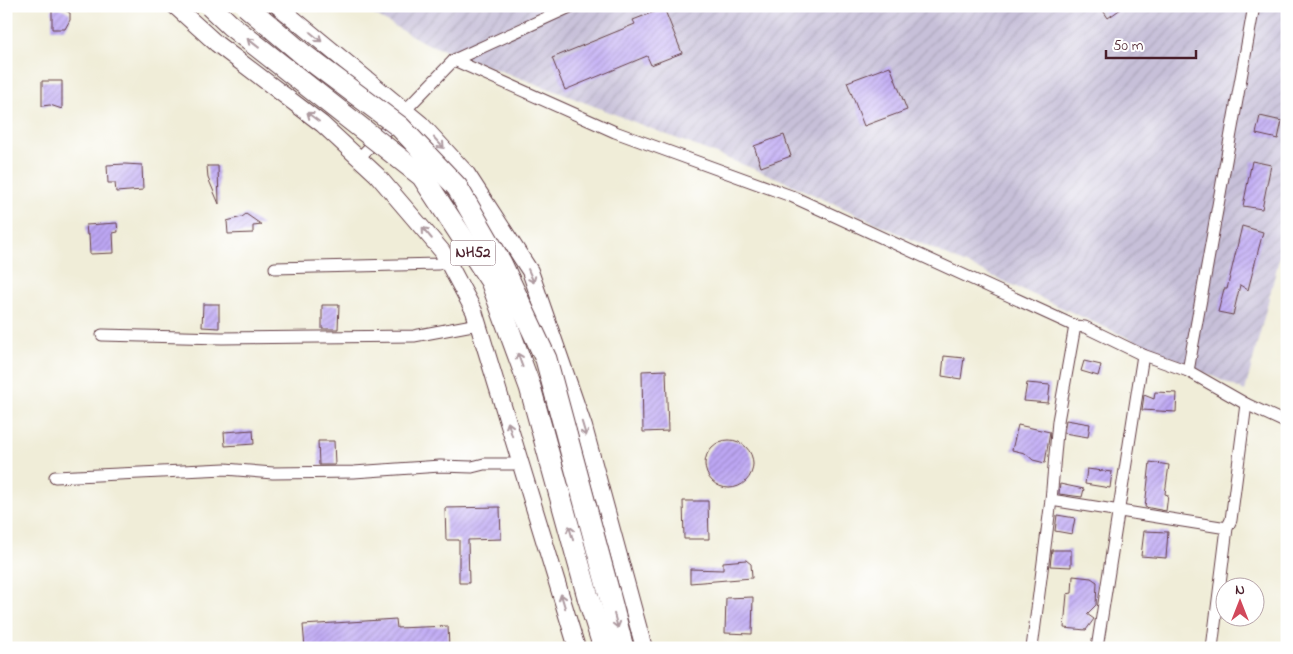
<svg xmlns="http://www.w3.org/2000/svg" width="1293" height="654" font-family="'Indie Flower',sans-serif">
<defs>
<pattern id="industrial-furrows" width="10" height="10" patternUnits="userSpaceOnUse" patternTransform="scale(1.25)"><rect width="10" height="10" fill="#c7c0d9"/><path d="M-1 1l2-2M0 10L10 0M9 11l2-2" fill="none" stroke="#aca5ba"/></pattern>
<pattern id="building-hatch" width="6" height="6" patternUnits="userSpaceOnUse" patternTransform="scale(1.25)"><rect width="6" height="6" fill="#bda7f4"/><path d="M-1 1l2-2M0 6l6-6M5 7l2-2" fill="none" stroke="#9c87c6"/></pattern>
</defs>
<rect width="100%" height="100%" fill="#fff"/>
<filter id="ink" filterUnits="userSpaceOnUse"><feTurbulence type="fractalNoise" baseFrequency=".02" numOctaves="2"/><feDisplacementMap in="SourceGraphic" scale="10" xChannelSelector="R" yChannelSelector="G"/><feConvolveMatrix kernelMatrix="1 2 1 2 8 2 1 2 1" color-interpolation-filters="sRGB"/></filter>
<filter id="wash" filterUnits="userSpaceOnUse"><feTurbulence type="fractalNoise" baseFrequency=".0096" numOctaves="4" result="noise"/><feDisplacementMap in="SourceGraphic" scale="20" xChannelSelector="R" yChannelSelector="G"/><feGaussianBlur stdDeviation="1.12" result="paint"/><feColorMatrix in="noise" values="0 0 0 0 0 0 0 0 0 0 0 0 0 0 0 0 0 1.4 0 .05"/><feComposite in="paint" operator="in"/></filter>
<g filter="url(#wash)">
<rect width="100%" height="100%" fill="#f0edd8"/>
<polygon fill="url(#industrial-furrows)" points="358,6 1287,6 1287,228 1245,391 777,178 558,92 425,43"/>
<g id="blocks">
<g fill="url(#building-hatch)">
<polygon points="1100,6 1125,6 1108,18"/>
<polygon points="664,8 682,53 651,65 647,56 565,90 552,58 635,24 633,20"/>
<polygon points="52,9 63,9 70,13 70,20 65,29 52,29"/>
<polygon points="890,66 907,110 864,126 847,82"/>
<polygon points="42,81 62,81 62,109 50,105 42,106"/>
<polygon points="1260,116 1282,121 1278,139 1256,134"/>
<polygon points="784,135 791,156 761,167 754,146"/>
<polygon points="1252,161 1271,165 1262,209 1243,206"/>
<polygon points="125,164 142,165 143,190 116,192 115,183 108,183 107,165"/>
<polygon points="207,166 218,166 219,204 208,178"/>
<polygon points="246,214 262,225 253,226 253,233 228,234 227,221 242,217"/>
<polygon points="117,223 118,232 113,233 114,253 90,254 89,235 87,235 86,225"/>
<polygon points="1242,226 1263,232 1248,290 1240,285 1233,315 1218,312 1224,289 1227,289"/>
<polygon points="203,304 219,304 219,328 202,327"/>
<polygon points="322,305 339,305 338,329 322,329"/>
<polygon points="944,356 964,358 961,379 942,376"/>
<polygon points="1084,361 1101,365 1098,376 1081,371"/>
<polygon points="666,370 668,431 643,432 642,371"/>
<polygon points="1027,383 1050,385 1048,403 1024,401"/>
<polygon points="1155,392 1177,393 1176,412 1142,410 1144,395 1154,399"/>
<polygon points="1066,420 1090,424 1088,437 1064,433"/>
<polygon points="1018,425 1050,432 1045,463 1033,460 1025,453 1012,450"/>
<polygon points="253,430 254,444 225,446 224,432"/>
<circle cx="729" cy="464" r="24"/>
<polygon points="318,441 334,441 335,465 319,465"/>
<polygon points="1150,462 1169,465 1165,494 1168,495 1166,511 1145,507"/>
<polygon points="1087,469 1112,472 1110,488 1085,484"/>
<polygon points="1060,484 1084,489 1082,497 1059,494"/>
<polygon points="683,501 708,501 709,539 684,539"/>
<polygon points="500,507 501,539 468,540 469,583 459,583 459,540 446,540 445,508"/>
<polygon points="1057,515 1075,518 1072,534 1055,531"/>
<polygon points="1144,531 1168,532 1166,558 1141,556"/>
<polygon points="1052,550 1071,550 1071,567 1050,566"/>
<polygon points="746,560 751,564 752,578 690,583 690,569 723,570 723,562"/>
<polygon points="1073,576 1091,578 1097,582 1096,605 1087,614 1094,619 1086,630 1064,628 1067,594 1072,593"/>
<polygon points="753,597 752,634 725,633 726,598"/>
<polygon points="396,619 397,628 448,626 449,648 305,648 303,625"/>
</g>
</g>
</g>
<g filter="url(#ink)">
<use href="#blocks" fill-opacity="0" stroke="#633e45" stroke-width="1"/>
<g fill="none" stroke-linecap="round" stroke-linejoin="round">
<g stroke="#633e45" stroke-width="13">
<g id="street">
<polyline points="454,60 615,132 791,196 1075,326 1085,327 1143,355 1188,371 1246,404 1287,423"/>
<polyline points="359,158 454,60 572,6"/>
<polyline points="275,268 438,264 446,261 448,263"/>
<polyline points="102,335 222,338 414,336 478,324"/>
<polyline points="1188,371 1254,6"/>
<polyline points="55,477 225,469 273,473 354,472 440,466 472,467 484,464 521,464"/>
<polyline points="1051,500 1227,528"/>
<polyline points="1032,648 1051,500 1058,421 1075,326"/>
<polyline points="1097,648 1143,355"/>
<polyline points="1212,648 1227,528 1231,520 1246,404"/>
</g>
</g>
<g stroke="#633e45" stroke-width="18">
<g id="secondary">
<polyline points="175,6 217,44 322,124 377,175 442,251 474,311 577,648"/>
<polyline points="278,6 421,124 467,174 530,271 584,427 644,648"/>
</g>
</g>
<g stroke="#633e45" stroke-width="23">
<g id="highway">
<polyline points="609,593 623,648"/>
<polyline points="588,597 604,648"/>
</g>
</g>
<use href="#street" stroke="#fff" stroke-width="11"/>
<use href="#secondary" stroke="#fff" stroke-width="16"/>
<use href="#highway" stroke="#fff" stroke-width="21"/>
<g stroke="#633e45" stroke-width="23" stroke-linecap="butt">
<g id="highway-bridge">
<polyline points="210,6 230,25 422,176 491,281 530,387 588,597"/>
<polyline points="246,6 304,55 400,127 457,187 501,263 546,359 609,593"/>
</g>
</g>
<use href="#highway-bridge" stroke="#fff" stroke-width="21"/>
</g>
<defs><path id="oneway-shaft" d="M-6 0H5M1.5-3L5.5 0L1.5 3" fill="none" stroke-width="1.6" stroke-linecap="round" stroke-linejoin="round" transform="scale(1.25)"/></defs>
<g stroke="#ae9aa0">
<use href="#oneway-shaft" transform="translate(316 37) rotate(39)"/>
<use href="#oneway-shaft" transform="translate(253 43) rotate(-142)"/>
<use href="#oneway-shaft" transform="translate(313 117) rotate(-143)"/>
<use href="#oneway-shaft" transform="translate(439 143) rotate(47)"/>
<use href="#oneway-shaft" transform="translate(427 233) rotate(-130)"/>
<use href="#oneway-shaft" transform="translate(531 276) rotate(67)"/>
<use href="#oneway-shaft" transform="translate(520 360) rotate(-110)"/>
<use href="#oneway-shaft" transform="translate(510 429) rotate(-107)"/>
<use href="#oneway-shaft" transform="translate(584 429) rotate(73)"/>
<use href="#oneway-shaft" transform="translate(571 533) rotate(-106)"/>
<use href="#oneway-shaft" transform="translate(563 601) rotate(-107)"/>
<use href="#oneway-shaft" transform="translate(616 621) rotate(75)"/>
</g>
</g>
<g text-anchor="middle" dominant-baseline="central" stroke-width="5" stroke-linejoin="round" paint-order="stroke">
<rect fill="#fff" stroke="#80626b" stroke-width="1" x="450.5" y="240.5" width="45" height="25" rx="4"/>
<g font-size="15" font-weight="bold" fill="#4a1f2b">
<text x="473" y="253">NH52</text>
</g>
</g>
<rect width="1293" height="654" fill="none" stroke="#fff" stroke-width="25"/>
<g transform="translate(1240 602)"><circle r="24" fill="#ffffff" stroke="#b7a5aa"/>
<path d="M0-4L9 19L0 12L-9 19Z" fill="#d1495b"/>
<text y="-8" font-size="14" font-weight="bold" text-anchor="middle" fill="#4a1f2b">N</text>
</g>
<path d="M1106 50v8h90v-8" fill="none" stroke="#4a1f2b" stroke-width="2.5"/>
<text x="1113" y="50" font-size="15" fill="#4a1f2b" stroke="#ffffff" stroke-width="4" paint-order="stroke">50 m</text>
</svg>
